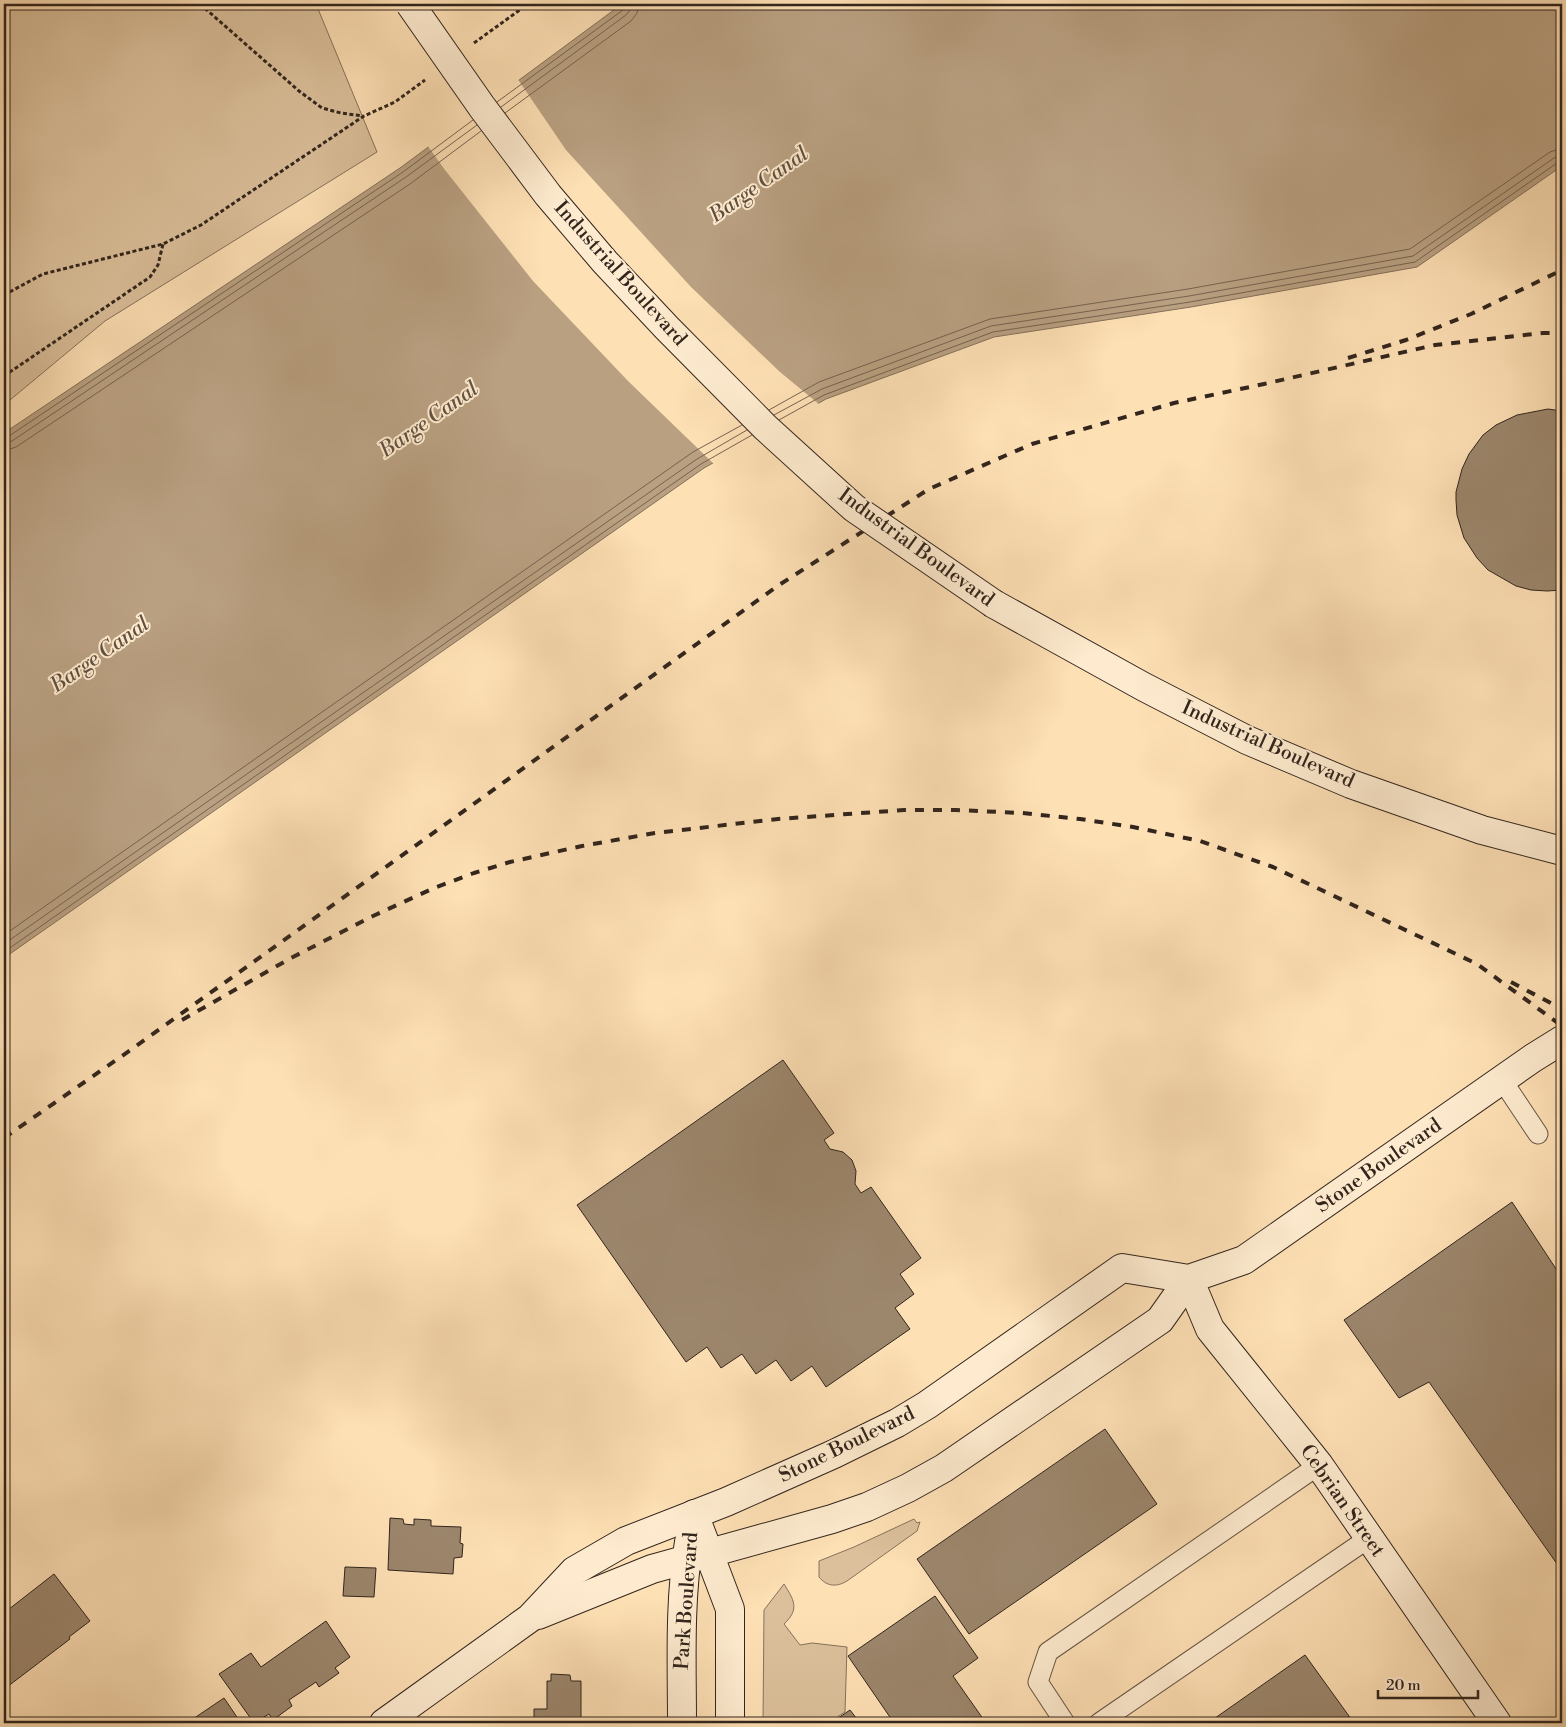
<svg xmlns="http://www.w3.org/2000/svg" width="1566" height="1727" font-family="'Libre Bodoni',serif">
<rect width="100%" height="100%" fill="#fee0b5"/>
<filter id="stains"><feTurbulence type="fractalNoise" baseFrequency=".004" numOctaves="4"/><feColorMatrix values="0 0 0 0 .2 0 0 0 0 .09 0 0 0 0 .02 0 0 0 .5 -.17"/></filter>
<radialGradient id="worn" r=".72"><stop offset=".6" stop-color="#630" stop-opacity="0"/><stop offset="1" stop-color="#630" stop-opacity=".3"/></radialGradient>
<g fill="#dbc09b" stroke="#86725c">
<polygon points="4,4 316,4 377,152 105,321 4,405"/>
<path d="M914 1519 917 1523 920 1522 917 1531 847 1581C837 1587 827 1587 819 1577V1561L854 1547Z"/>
<path d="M784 1584C794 1600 800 1609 784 1624L800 1645 812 1643 847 1647 845 1712 828 1723H763L764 1610Z"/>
</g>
<polygon fill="#b9a081" stroke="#836f59" points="622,4 1562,4 1562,166 1417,267 1191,307 994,337 826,399 704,468 4,958 4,433 400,168"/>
<polygon fill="#fee0b5" points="517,78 566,150 691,287 780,372 820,405 715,465 628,381 533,281 445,170 427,145"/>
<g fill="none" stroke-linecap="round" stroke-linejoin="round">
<g stroke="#76624f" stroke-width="1">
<polyline points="497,102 623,10 625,4"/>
<polyline points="501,107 626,15 630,10 631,4"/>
<polyline points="505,113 631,21 637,13 639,4"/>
<polyline points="769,410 819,382 990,319 1188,289 1410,249 1550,152 1562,148"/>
<polyline points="774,415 822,389 991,326 1189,296 1413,256 1554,158 1562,155"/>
<polyline points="779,420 824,395 993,332 1190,302 1415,262 1557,163 1562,162"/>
<polyline points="4,437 9,436 403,172 473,120"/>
<polyline points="4,443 12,441 406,177 477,125"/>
<polyline points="4,451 16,447 410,184 481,131"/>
<polyline points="4,935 693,452 742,425"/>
<polyline points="4,944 697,459 747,430"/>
<polyline points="4,952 701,464 752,435"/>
</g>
</g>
<g fill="#9c866c" stroke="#32251d">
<polygon points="1548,409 1562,411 1562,590 1547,591 1531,590 1516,586 1488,570 1477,558 1464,538 1457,515 1456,500 1456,492 1462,469 1469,454 1483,435 1496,425 1517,415"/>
<polygon points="783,1060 834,1133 824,1140 830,1149 843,1152 852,1160 856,1171 855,1184 861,1193 871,1187 921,1258 900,1274 914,1294 895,1308 910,1329 826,1387 812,1366 791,1381 776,1360 756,1374 742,1354 721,1368 707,1347 686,1362 577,1205"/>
<polygon points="1512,1202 1562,1278 1562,1571 1429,1382 1399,1398 1344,1320"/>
<polygon points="1105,1429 1157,1504 969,1634 917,1559"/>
<polygon points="390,1518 403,1519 404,1524 414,1525 414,1519 431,1520 431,1526 461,1527 460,1543 463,1544 462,1557 454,1558 453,1574 388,1570"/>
<polygon points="345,1567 376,1568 374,1597 343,1596"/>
<polygon points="54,1574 90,1621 69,1637 70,1639 7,1687 4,1682 4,1613"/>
<polygon points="935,1596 978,1658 953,1676 986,1723 894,1723 848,1656"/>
<polygon points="326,1621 350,1657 335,1668 339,1673 319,1687 316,1682 289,1700 292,1706 273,1720 269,1714 254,1723 219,1674 251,1653 261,1667"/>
<polygon points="1305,1655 1354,1723 1208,1723"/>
<polygon points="551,1674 570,1675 571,1681 581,1681 581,1723 534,1723 534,1709 547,1709 547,1681 551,1681"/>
<polygon points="224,1698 241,1723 187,1723"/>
<polygon points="850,1710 860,1723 831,1723"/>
</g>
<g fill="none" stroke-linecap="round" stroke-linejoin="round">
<g stroke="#655443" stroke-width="21">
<g id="lane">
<polyline points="1502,1080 1538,1134"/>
<polyline points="1065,1723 1038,1682 1048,1652 1319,1465"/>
<polyline points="1099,1723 1369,1538"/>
</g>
</g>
<g stroke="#32251d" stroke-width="30">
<g id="secondary">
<polyline points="994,604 1144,687 1247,740 1351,784 1482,830 1562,851"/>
<polyline points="1189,1279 1210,1329 1319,1465 1497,1723"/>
<polyline points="694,1514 730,1609 730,1723"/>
<polyline points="538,1615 652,1569 832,1519 867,1507 908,1488 944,1468 1160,1320 1189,1279"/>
<polyline points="384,1723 530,1618 574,1571 626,1541 726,1502 834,1454 897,1423 927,1405 1122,1268 1189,1279 1244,1260 1533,1058 1562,1040"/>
<path d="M682 1723C682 1664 679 1602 689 1542"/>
</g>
</g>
<g stroke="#32251d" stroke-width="3" stroke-dasharray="4 2.5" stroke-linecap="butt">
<polyline points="200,4 299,91 322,108 341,113 363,116"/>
<polyline points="474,43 528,4"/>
<polyline points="4,295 43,274 163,244 201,225 364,116 395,102 425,80"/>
<polyline points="4,376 150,277 158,265 163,244"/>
</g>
<use href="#lane" stroke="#feebcf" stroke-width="19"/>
<use href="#secondary" stroke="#feebcf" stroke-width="28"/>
<g stroke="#32251d" stroke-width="4" stroke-dasharray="9 9" stroke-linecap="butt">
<polyline points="1348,358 1406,340 1471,314 1562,270"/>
<polyline points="1511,982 1562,1009"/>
<polyline points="182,1020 291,958 373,916 434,888 474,873 510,862 582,846 655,833 778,819 904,810 956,810 1022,813 1080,819 1133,827 1200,841 1273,867 1477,964 1562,1026"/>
<polyline points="4,1138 132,1049 779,585 929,489 1032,444 1174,403 1264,384 1435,345 1543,333 1562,333"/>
</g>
<g stroke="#32251d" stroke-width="30" stroke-linecap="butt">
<polyline id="secondary-bridge" points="410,4 482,107 548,195 605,262 667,328 765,427 854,508 994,604"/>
</g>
<use href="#secondary-bridge" stroke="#feebcf" stroke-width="28"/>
</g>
<g text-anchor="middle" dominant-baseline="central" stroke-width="4" stroke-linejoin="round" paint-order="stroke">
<g font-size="20" fill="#32251d" stroke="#feebcf">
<text transform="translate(620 274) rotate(48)">Industrial Boulevard</text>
<text transform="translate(916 548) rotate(36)">Industrial Boulevard</text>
<text transform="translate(1268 745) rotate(24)">Industrial Boulevard</text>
<text transform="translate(1379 1166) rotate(-35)">Stone Boulevard</text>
<text transform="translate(847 1445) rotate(-26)">Stone Boulevard</text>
<text transform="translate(1342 1501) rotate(55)">Cebrian Street</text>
<text transform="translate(687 1601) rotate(-86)">Park Boulevard</text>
</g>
<g font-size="21" font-style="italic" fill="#615040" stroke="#feebcf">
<text transform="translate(759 185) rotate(-35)">Barge Canal</text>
<text transform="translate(429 420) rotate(-35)">Barge Canal</text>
<text transform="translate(100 655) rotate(-35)">Barge Canal</text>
</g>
</g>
<rect width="1566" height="1727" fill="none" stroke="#fee0b5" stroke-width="20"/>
<rect x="5" y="5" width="1556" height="1717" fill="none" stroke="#32251d" stroke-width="2.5"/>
<rect x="10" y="10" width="1546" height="1707" fill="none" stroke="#32251d"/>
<path d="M1378 1690v8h100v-8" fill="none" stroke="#32251d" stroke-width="2.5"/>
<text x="1386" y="1690" font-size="15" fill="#32251d" stroke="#feebcf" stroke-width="4" paint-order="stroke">20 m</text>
<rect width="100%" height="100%" filter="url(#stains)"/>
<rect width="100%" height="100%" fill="url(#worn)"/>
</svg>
